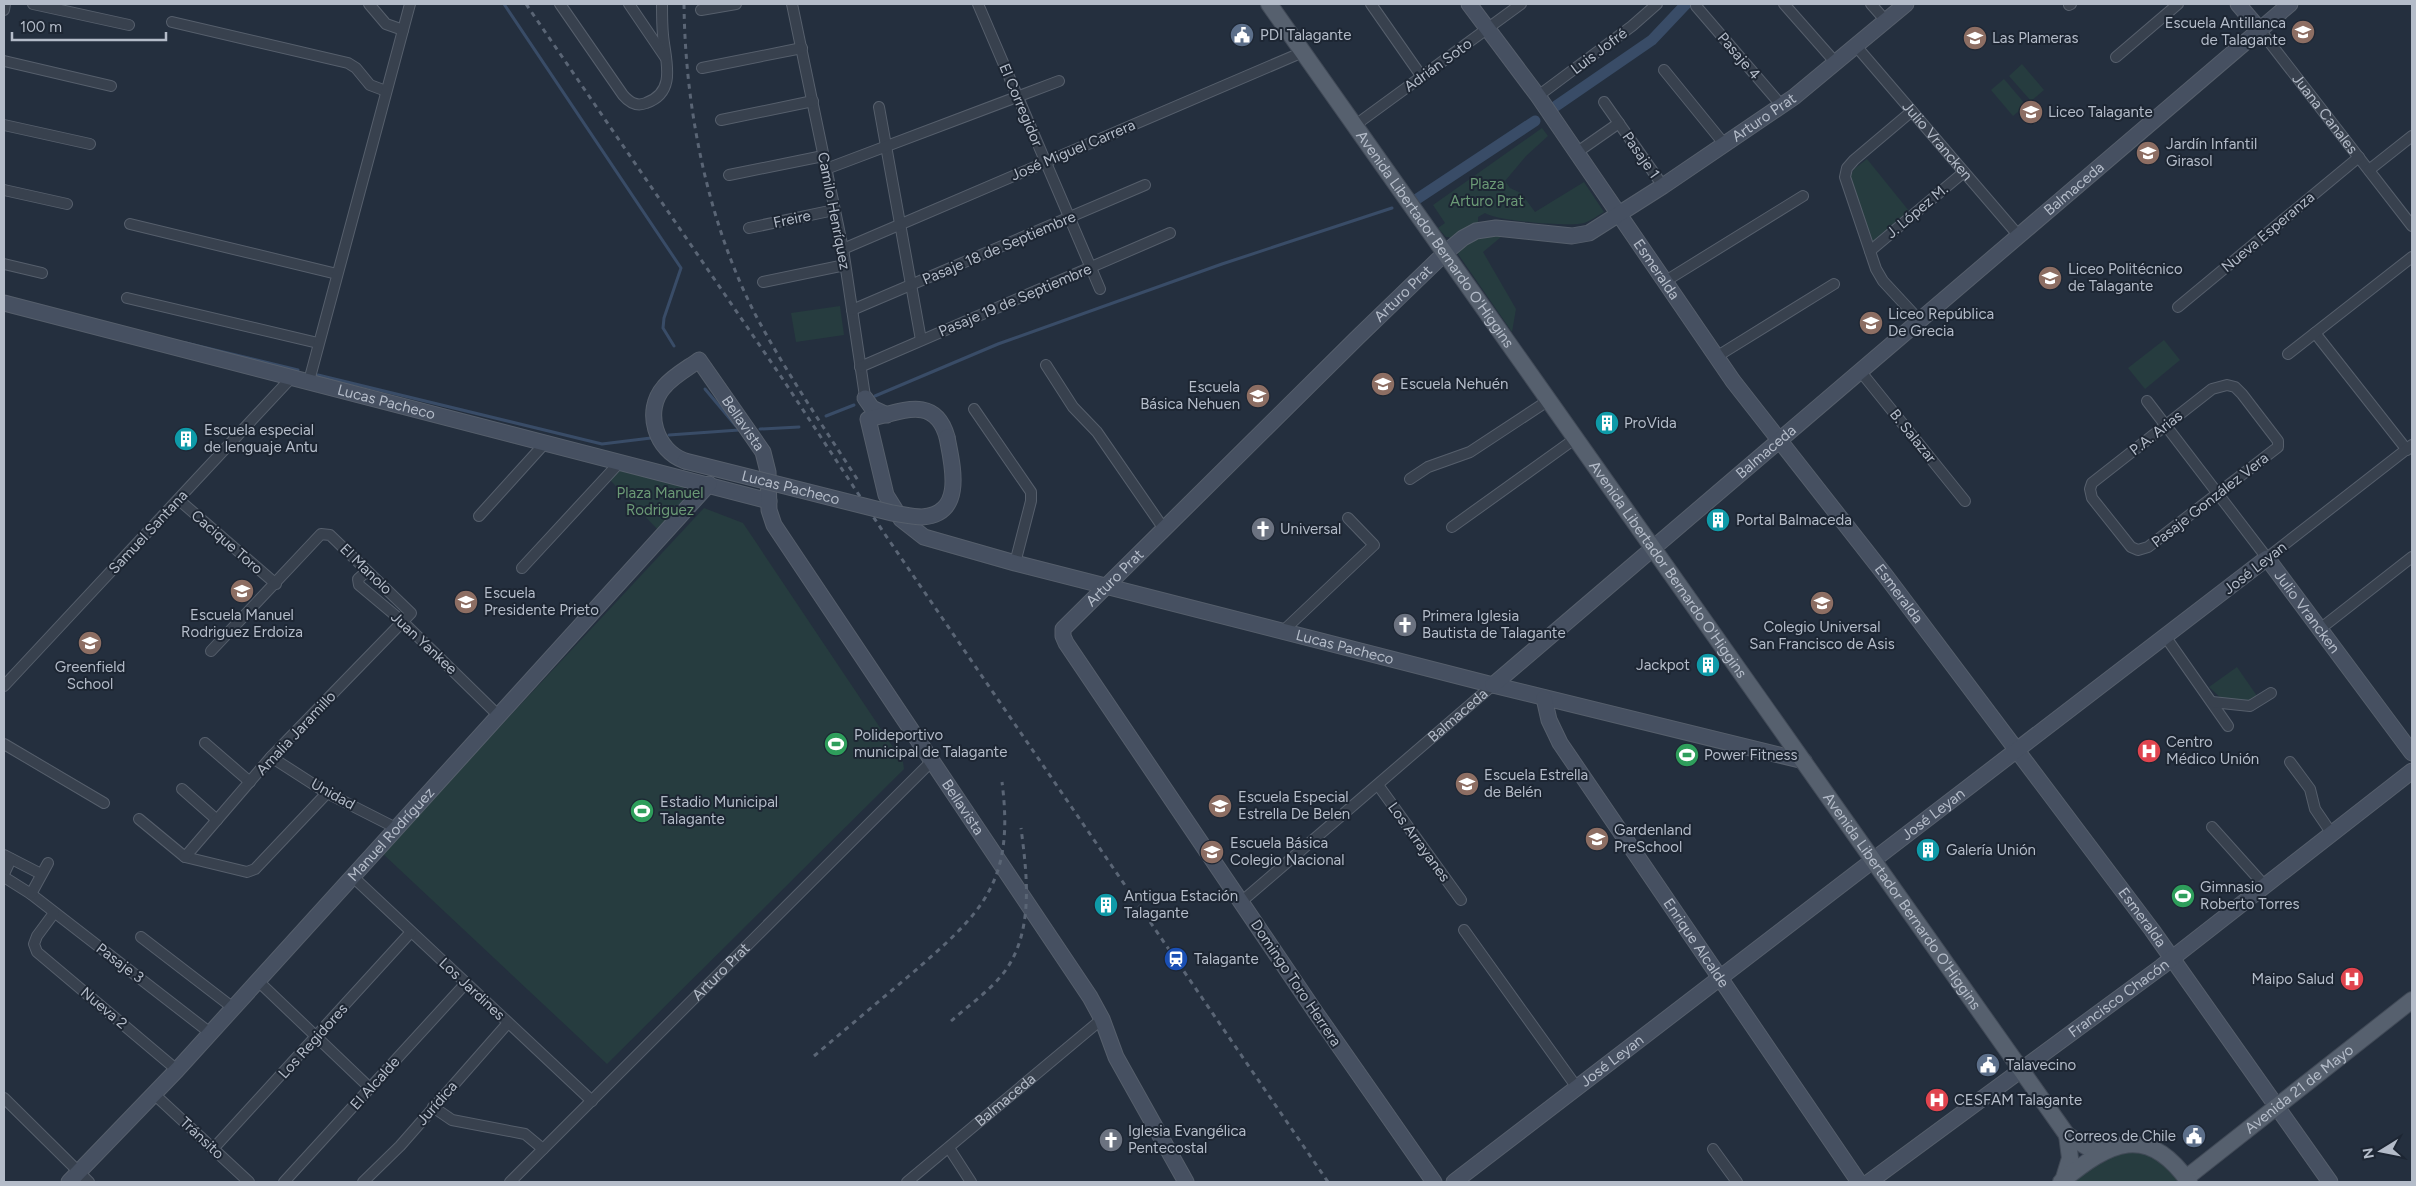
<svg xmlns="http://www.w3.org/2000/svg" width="2416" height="1186" font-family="Figtree,sans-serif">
<rect width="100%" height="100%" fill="#242f3e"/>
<g fill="#263c3f">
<polygon points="2022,64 2044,90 2031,101 2009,76"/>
<polygon points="2004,79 2026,105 2013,116 1991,90"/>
<path d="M1542 128 1548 136 1526 156 1505 181 1510 188 1521 193 1535 212 1584 182 1604 212C1598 215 1591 221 1584 223 1571 227 1496 221 1485 213L1478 217V222L1453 243 1449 237H1446L1438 228 1445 223 1433 205Z"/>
<polygon points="1867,159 1909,211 1870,244 1850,177 1854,169"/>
<polygon points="1489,232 1507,232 1483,252 1516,309 1512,332 1458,254 1459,250 1470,241"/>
<polygon points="840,306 844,335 796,342 791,313"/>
<polygon points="2164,340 2180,360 2145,389 2128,368"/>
<polygon points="617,470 687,488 693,495 661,533 610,480"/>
<polygon points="704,508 743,523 903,762 904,769 607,1064 382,853"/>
<polygon points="2237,667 2257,696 2249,703 2221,698 2209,687"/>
<path d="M2129 1151C2158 1152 2163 1162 2182 1182H2069L2098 1161Z"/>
</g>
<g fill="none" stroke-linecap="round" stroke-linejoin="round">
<g stroke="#394c67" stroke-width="3">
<polyline points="504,4 681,268 664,318 663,328 674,346"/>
<polyline points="186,343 298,370"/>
<polyline points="318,375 602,444 651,438"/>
<polyline points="705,389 736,426"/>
<polyline points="875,396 998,344 1222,264 1392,208"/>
<polyline points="826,416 854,405"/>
<polyline points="760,429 799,427"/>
<polyline points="669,435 739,430"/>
</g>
<g stroke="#394c67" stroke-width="11">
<polyline points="1556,106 1652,40 1686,4"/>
<polyline points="1417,199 1535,121"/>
</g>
<g stroke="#565f6c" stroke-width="12">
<g id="street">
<polyline points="33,4 129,25"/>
<polyline points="369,4 386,24 403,30"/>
<path d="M560 4 623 95C629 102 636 107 646 103 678 92 665 59 663 35 662 25 662 14 662 4"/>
<polyline points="629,4 665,57"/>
<polyline points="792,4 843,249 866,403"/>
<polyline points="978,4 1100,289"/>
<polyline points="1371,4 1422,77"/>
<polyline points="1784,4 1836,63"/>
<polyline points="1871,4 1886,21"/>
<polyline points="2069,5 2071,4"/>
<polyline points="1696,6 1782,106"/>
<polyline points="4,10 5,4"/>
<polyline points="701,10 736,4"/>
<polyline points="172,22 348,63 356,68 370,85 386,91"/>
<path id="s1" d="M2260 30 2412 226"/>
<path id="s2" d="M1856 46 2019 236"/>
<polyline points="2116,57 2178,4"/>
<polyline points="4,61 111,86"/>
<polyline points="702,68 802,48"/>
<polyline points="1664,70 1725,145"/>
<polyline points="1538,96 1632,26 1657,4"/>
<polyline points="1604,102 1663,186"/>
<polyline points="879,107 921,340"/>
<polyline points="1912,111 1854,160 1847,168 1845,177 1876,269 1883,281 1920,321"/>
<polyline points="721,120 813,101"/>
<polyline points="4,125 90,144"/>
<polyline points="1354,126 1521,4"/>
<polyline points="1576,153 1619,123"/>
<polyline points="826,169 1059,81"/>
<polyline points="2369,170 2412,136"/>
<polyline points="729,175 823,156"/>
<polyline points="4,190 67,204"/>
<polyline points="130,224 337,274"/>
<polyline points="749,228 834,210"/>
<polyline points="843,249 1303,52"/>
<polyline points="1870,251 1964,172"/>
<polyline points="4,264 42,273"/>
<polyline points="763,282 845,265"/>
<polyline points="1664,282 1803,196"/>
<polyline points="127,298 318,343"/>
<polyline points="2178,307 2359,157"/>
<polyline points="852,310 1145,185"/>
<polyline points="2315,333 2407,450"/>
<polyline points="2288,354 2412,257"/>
<polyline points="1716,357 1834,284"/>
<polyline points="1046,365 1073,407 1097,432 1164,529"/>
<polyline points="860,367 1170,233"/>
<polyline points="1861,372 1965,501"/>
<polyline points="309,381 410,4"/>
<polygon points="2227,385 2235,387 2242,394 2278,441 2278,447 2148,547 2138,550 2131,547 2092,498 2090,489 2092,483 2212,389"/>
<polyline points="2147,401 2267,558 2412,445"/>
<polyline points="974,409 1031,492 1031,501 1015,563"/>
<polyline points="1410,479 1428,467 1470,452 1549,400"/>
<polyline points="179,500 276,584"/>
<polyline points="479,516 546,442"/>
<polyline points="1452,527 1576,438"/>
<polyline points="522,568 620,462"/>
<polyline points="367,571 358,579 359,585 402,621 500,717"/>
<polyline points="2320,629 2412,557"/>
<polyline points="1282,632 1374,545 1348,518"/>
<polyline points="2165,636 2228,726"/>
<polyline points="4,686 292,377"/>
<polyline points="2212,702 2250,706 2271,693"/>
<polyline points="205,743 250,782"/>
<polyline points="4,744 104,803"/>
<polyline points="271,757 327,793 396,828"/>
<polyline points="2290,762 2310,789 2315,809 2332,834"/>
<polyline points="1378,785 1461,900"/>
<polyline points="182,789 217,820"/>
<polyline points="139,819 185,857 247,872 255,869 327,793"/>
<polyline points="2212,827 2265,886"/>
<polyline points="4,855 41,874"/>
<polyline points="185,857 271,757 411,613 330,535 321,534 211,651"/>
<polyline points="4,874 11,859"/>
<polyline points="352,876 592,1101"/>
<polyline points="4,877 31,894 209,1032"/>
<polyline points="31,894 48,863"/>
<path id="s3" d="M1241 902 1493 685"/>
<polyline points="54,913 37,936 34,944 37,952 177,1070"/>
<polyline points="1464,930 1578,1089"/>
<polyline points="141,937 232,1007"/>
<polyline points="257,980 370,1088"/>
<polyline points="154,1094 249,1182"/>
<polyline points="4,1098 89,1182"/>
<polyline points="433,1107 452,1120 525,1134 543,1149"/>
<polyline points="949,1148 971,1182"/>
<polyline points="213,1149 411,932"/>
<polyline points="1713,1149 1737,1182"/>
<polyline points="284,1182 466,983"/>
<polyline points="363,1182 400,1146 508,1023"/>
<path id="s4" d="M510 1182 931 762"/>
<path id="s5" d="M907 1182 1102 1019"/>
</g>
</g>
<g stroke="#565f6c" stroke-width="17">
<g id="secondary">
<path id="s6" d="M1469 4 1538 96 1733 381 1885 575 2152 930 2330 1182"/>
<polyline points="2238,4 2260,30"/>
<path id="s7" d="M4 303 769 501"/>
<polyline points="865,398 872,408 887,415"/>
<path id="s8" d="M947 437C935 394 901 412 868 419L886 495 901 519 924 537 1015 563 1493 685 1804 761"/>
<path id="s9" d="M685 461C656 451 643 411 664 387 673 376 688 368 699 360L763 452 768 472 769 510 774 525 1090 997 1102 1019 1116 1057 1186 1182"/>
<path id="s10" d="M1493 685 2290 4"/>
<path id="s11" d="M1544 698 1549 720 1560 743 1859 1182"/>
<path id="s12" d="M69 1182 177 1070 709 484"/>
<path id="s13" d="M1434 1182 1316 1013 1066 643 1063 636V629L1359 336 1445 253 1463 238 1476 231 1496 228 1572 236 1589 233 1663 186 1794 97 1906 4"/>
<path id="s14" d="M1454 1182 2267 558 2412 753"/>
<path id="s15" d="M1869 1182 2161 967 2412 771"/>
</g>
</g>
<g stroke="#414a57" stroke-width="18">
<g id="primary">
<path id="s16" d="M1269 4 2067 1135 2087 1147 2111 1148"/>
<path id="s17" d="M2186 1178 2412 1000"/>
<polyline points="2063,1181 2070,1158 2067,1135"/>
<path d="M2061 1182C2109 1142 2147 1122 2189 1182"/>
</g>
</g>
<use href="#street" stroke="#38414e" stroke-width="10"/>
<use href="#secondary" stroke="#465061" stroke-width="15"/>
<use href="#primary" stroke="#56606e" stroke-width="16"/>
<g stroke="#5a6575" stroke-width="3" stroke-dasharray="5 5" stroke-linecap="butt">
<polyline points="526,4 782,378 882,530 1328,1182"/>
<path d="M684 4C685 107 707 219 754 312 785 371 823 426 859 482"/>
<path d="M951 1021C968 1006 988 992 1002 975 1035 934 1027 875 1021 828"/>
<path d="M814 1056C846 1029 878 1002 910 975 982 913 1015 883 1002 782"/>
</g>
<g stroke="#565f6c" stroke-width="17" stroke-linecap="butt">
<g id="secondary-bridge">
<path id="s18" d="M685 461 892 513C901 514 912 517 922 517 966 514 952 464 947 437"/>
</g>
</g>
<use href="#secondary-bridge" stroke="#465061" stroke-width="15"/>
</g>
<defs>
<g id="school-disc" transform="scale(1.25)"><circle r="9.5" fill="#8d6e63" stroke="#1d2633"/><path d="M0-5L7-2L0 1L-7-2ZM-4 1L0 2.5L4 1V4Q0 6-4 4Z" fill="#fff"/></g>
<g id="civic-disc" transform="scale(1.25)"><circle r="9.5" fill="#5c6f8a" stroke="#1d2633"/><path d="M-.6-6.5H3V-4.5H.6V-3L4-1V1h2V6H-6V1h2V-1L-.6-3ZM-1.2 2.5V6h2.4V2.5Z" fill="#fff"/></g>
<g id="building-disc" transform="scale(1.25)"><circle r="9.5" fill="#0f9aa8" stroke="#1d2633"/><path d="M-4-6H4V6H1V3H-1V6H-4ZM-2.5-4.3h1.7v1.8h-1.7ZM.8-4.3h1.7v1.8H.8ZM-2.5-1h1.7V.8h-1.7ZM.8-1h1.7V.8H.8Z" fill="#fff"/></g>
<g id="church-disc" transform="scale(1.25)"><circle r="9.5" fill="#6b7280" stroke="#1d2633"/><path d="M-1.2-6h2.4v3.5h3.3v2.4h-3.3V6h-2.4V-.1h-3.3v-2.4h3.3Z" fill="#fff"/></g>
<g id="stadium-disc" transform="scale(1.25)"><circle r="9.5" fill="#2e9e5b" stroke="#1d2633"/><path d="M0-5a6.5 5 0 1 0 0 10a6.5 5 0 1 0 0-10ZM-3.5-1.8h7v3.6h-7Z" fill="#fff"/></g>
<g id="hospital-disc" transform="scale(1.25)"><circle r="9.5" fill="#e0444e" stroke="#1d2633"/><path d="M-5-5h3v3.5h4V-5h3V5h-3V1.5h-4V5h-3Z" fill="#fff"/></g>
<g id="station-disc" transform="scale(1.25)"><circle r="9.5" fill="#1a4fb4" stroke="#1d2633"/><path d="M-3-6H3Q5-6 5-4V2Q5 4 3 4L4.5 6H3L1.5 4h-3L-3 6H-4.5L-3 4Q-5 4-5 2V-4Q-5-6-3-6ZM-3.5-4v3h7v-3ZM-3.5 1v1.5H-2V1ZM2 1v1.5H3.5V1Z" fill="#fff"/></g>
</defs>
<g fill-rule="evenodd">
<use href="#school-disc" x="2303" y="32"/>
<use href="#civic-disc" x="1242" y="35"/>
<use href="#school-disc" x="1975" y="38"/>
<use href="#school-disc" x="2031" y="112"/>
<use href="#school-disc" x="2148" y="153"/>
<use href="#school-disc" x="2050" y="278"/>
<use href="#school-disc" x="1871" y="323"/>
<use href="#school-disc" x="1383" y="384"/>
<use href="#school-disc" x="1258" y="396"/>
<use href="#building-disc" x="1607" y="423"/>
<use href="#building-disc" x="186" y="439"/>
<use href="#building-disc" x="1718" y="520"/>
<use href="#church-disc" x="1263" y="529"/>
<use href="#school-disc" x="242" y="591"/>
<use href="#school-disc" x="466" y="602"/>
<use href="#school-disc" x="1822" y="603"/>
<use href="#church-disc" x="1405" y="625"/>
<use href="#school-disc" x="90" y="643"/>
<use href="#building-disc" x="1708" y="665"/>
<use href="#stadium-disc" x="836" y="744"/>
<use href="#hospital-disc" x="2149" y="751"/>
<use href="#stadium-disc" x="1687" y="755"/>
<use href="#school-disc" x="1467" y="784"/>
<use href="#school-disc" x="1220" y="806"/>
<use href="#stadium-disc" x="642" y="811"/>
<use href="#school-disc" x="1597" y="839"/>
<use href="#building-disc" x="1928" y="850"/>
<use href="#school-disc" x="1212" y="852"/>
<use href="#stadium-disc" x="2183" y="896"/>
<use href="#building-disc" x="1106" y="905"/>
<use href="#station-disc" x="1176" y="959"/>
<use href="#hospital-disc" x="2352" y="979"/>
<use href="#civic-disc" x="1988" y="1065"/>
<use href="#hospital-disc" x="1937" y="1100"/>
<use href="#civic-disc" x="2194" y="1136"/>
<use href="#church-disc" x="1111" y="1140"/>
</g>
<g text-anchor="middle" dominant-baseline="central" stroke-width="4" stroke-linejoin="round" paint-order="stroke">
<g font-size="15" fill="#b4bcc9" stroke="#1d2633" text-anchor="start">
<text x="2286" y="23" text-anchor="end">Escuela Antillanca<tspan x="2286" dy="17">de Talagante</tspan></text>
<text x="1260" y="35">PDI Talagante</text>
<text x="1992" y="38">Las Plameras</text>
<text x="2048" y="112">Liceo Talagante</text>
<text x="2166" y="144">Jardín Infantil<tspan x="2166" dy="17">Girasol</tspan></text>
<text x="2068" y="269">Liceo Politécnico<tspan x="2068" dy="17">de Talagante</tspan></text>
<text x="1888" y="314">Liceo República<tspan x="1888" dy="17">De Grecia</tspan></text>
<text x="1400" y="384">Escuela Nehuén</text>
<text x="1240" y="387" text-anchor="end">Escuela<tspan x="1240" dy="17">Básica Nehuen</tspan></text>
<text x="1624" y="423">ProVida</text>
<text x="204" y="430">Escuela especial<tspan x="204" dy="17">de lenguaje Antu</tspan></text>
<text x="1736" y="520">Portal Balmaceda</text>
<text x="1280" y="529">Universal</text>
<text x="484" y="593">Escuela<tspan x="484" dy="17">Presidente Prieto</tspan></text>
<text x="242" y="615" text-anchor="middle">Escuela Manuel<tspan x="242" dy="17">Rodriguez Erdoiza</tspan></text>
<text x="1422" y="616">Primera Iglesia<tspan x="1422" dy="17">Bautista de Talagante</tspan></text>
<text x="1822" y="627" text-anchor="middle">Colegio Universal<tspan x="1822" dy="17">San Francisco de Asis</tspan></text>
<text x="1690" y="665" text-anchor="end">Jackpot</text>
<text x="90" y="667" text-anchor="middle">Greenfield<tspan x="90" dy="17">School</tspan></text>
<text x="854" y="735">Polideportivo<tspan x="854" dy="17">municipal de Talagante</tspan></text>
<text x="2166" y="742">Centro<tspan x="2166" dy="17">Médico Unión</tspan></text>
<text x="1704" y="755">Power Fitness</text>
<text x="1484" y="775">Escuela Estrella<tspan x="1484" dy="17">de Belén</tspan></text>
<text x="1238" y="797">Escuela Especial<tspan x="1238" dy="17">Estrella De Belen</tspan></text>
<text x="660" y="802">Estadio Municipal<tspan x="660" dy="17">Talagante</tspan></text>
<text x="1614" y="830">Gardenland<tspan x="1614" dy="17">PreSchool</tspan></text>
<text x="1230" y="843">Escuela Básica<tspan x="1230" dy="17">Colegio Nacional</tspan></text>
<text x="1946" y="850">Galería Unión</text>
<text x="2200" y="887">Gimnasio<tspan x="2200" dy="17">Roberto Torres</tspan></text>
<text x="1124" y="896">Antigua Estación<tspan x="1124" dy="17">Talagante</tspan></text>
<text x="1194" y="959">Talagante</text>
<text x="2334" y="979" text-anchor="end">Maipo Salud</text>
<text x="2006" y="1065">Talavecino</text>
<text x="1954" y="1100">CESFAM Talagante</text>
<text x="1128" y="1131">Iglesia Evangélica<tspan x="1128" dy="17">Pentecostal</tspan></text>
<text x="2176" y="1136" text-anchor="end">Correos de Chile</text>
</g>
<g font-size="15" fill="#b4bcc9" stroke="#1d2633">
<text transform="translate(1599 51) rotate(-37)">Luis Jofré</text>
<text transform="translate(1739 56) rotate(49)">Pasaje 4</text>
<text transform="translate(1438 65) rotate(-36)">Adrián Soto</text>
<text transform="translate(1021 105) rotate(67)">El Corregidor</text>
<text stroke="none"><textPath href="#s1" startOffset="106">Juana Canales</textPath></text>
<text stroke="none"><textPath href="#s13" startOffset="1565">Arturo Prat</textPath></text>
<text stroke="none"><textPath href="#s2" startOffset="125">Julio Vrancken</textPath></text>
<text transform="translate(1073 150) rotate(-23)">José Miguel Carrera</text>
<text transform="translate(1641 155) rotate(55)">Pasaje 1</text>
<text stroke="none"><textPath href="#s10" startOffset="764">Balmaceda</textPath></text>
<text transform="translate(834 211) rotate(79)">Camilo Henríquez</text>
<text transform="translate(1917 211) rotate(-40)">J. López M.</text>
<text transform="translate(792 219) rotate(-12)">Freire</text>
<text transform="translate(2268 232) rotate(-40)">Nueva Esperanza</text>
<text stroke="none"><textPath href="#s16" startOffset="288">Avenida Libertador Bernardo O'Higgins</textPath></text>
<text transform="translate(999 248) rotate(-23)">Pasaje 18 de Septiembre</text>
<text stroke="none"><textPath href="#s6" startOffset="325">Esmeralda</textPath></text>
<text stroke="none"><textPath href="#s13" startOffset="1145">Arturo Prat</textPath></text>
<text transform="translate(1015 300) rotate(-23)">Pasaje 19 de Septiembre</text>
<text stroke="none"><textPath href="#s7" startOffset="395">Lucas Pacheco</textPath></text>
<text stroke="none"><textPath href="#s9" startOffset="211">Bellavista</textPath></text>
<text transform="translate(2156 433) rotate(-38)">P.A. Arias</text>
<text transform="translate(1913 436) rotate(51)">B. Salazar</text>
<text stroke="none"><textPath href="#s10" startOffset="359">Balmaceda</textPath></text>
<text stroke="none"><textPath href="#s18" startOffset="109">Lucas Pacheco</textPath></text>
<text transform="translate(2210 500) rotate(-38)">Pasaje González Vera</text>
<text transform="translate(148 532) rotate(-47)">Samuel Santana</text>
<text transform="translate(227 542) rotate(41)">Cacique Toro</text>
<text transform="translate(2255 568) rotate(-38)">José Leyan</text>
<text transform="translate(366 569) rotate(44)">El Manolo</text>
<text stroke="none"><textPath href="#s16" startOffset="692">Avenida Libertador Bernardo O'Higgins</textPath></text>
<text stroke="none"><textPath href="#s13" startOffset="740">Arturo Prat</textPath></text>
<text stroke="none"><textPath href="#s6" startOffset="730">Esmeralda</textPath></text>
<text stroke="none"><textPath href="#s14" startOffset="1092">Julio Vrancken</textPath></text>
<text transform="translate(424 643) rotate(43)">Juan Yankee</text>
<text stroke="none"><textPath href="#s8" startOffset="665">Lucas Pacheco</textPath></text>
<text stroke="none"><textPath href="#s3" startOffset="286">Balmaceda</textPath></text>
<text transform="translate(296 733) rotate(-47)">Amalia Jaramillo</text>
<text transform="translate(333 794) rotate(29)">Unidad</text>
<text stroke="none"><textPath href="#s9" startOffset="660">Bellavista</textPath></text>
<text stroke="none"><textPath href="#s14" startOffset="604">José Leyan</textPath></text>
<text stroke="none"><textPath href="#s12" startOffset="474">Manuel Rodríguez</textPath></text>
<text transform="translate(1419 842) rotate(54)">Los Arrayanes</text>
<text stroke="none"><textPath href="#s16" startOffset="1098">Avenida Libertador Bernardo O'Higgins</textPath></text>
<text stroke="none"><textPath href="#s6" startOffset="1135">Esmeralda</textPath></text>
<text stroke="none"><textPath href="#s11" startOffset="290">Enrique Alcalde</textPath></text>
<text transform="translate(120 963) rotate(37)">Pasaje 3</text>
<text stroke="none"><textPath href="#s4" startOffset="298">Arturo Prat</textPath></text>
<text transform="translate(1296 983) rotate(56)">Domingo Toro Herrera</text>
<text transform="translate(472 989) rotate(43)">Los Jardines</text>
<text stroke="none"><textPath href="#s15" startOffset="310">Francisco Chacón</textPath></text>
<text transform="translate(104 1008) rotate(40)">Nueva 2</text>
<text transform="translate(313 1041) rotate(-48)">Los Regidores</text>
<text stroke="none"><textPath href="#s14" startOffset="199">José Leyan</textPath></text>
<text transform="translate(375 1083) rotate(-48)">El Alcalde</text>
<text stroke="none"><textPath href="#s17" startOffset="144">Avenida 21 de Mayo</textPath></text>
<text stroke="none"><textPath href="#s5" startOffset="128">Balmaceda</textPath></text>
<text transform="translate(437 1103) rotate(-49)">Jurídica</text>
<text transform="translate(202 1138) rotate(43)">Tránsito</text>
</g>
<g font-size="15" fill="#6b9a76" stroke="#1d2633">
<text x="1487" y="184">Plaza<tspan x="1487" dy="17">Arturo Prat</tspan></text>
<text x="660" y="493">Plaza Manuel<tspan x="660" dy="17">Rodriguez</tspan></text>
</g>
</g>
<rect width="2416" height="1186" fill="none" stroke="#b4bcc9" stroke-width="10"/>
<g transform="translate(2381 1151) rotate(260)" stroke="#1d2633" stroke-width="4" paint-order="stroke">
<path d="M0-4L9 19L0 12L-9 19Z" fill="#b4bcc9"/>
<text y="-8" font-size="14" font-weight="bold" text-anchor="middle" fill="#b4bcc9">N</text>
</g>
<path d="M12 32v8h154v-8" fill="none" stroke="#b4bcc9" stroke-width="2.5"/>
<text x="20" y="32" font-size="15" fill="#b4bcc9" stroke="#1d2633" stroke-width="4" paint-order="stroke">100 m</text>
</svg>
